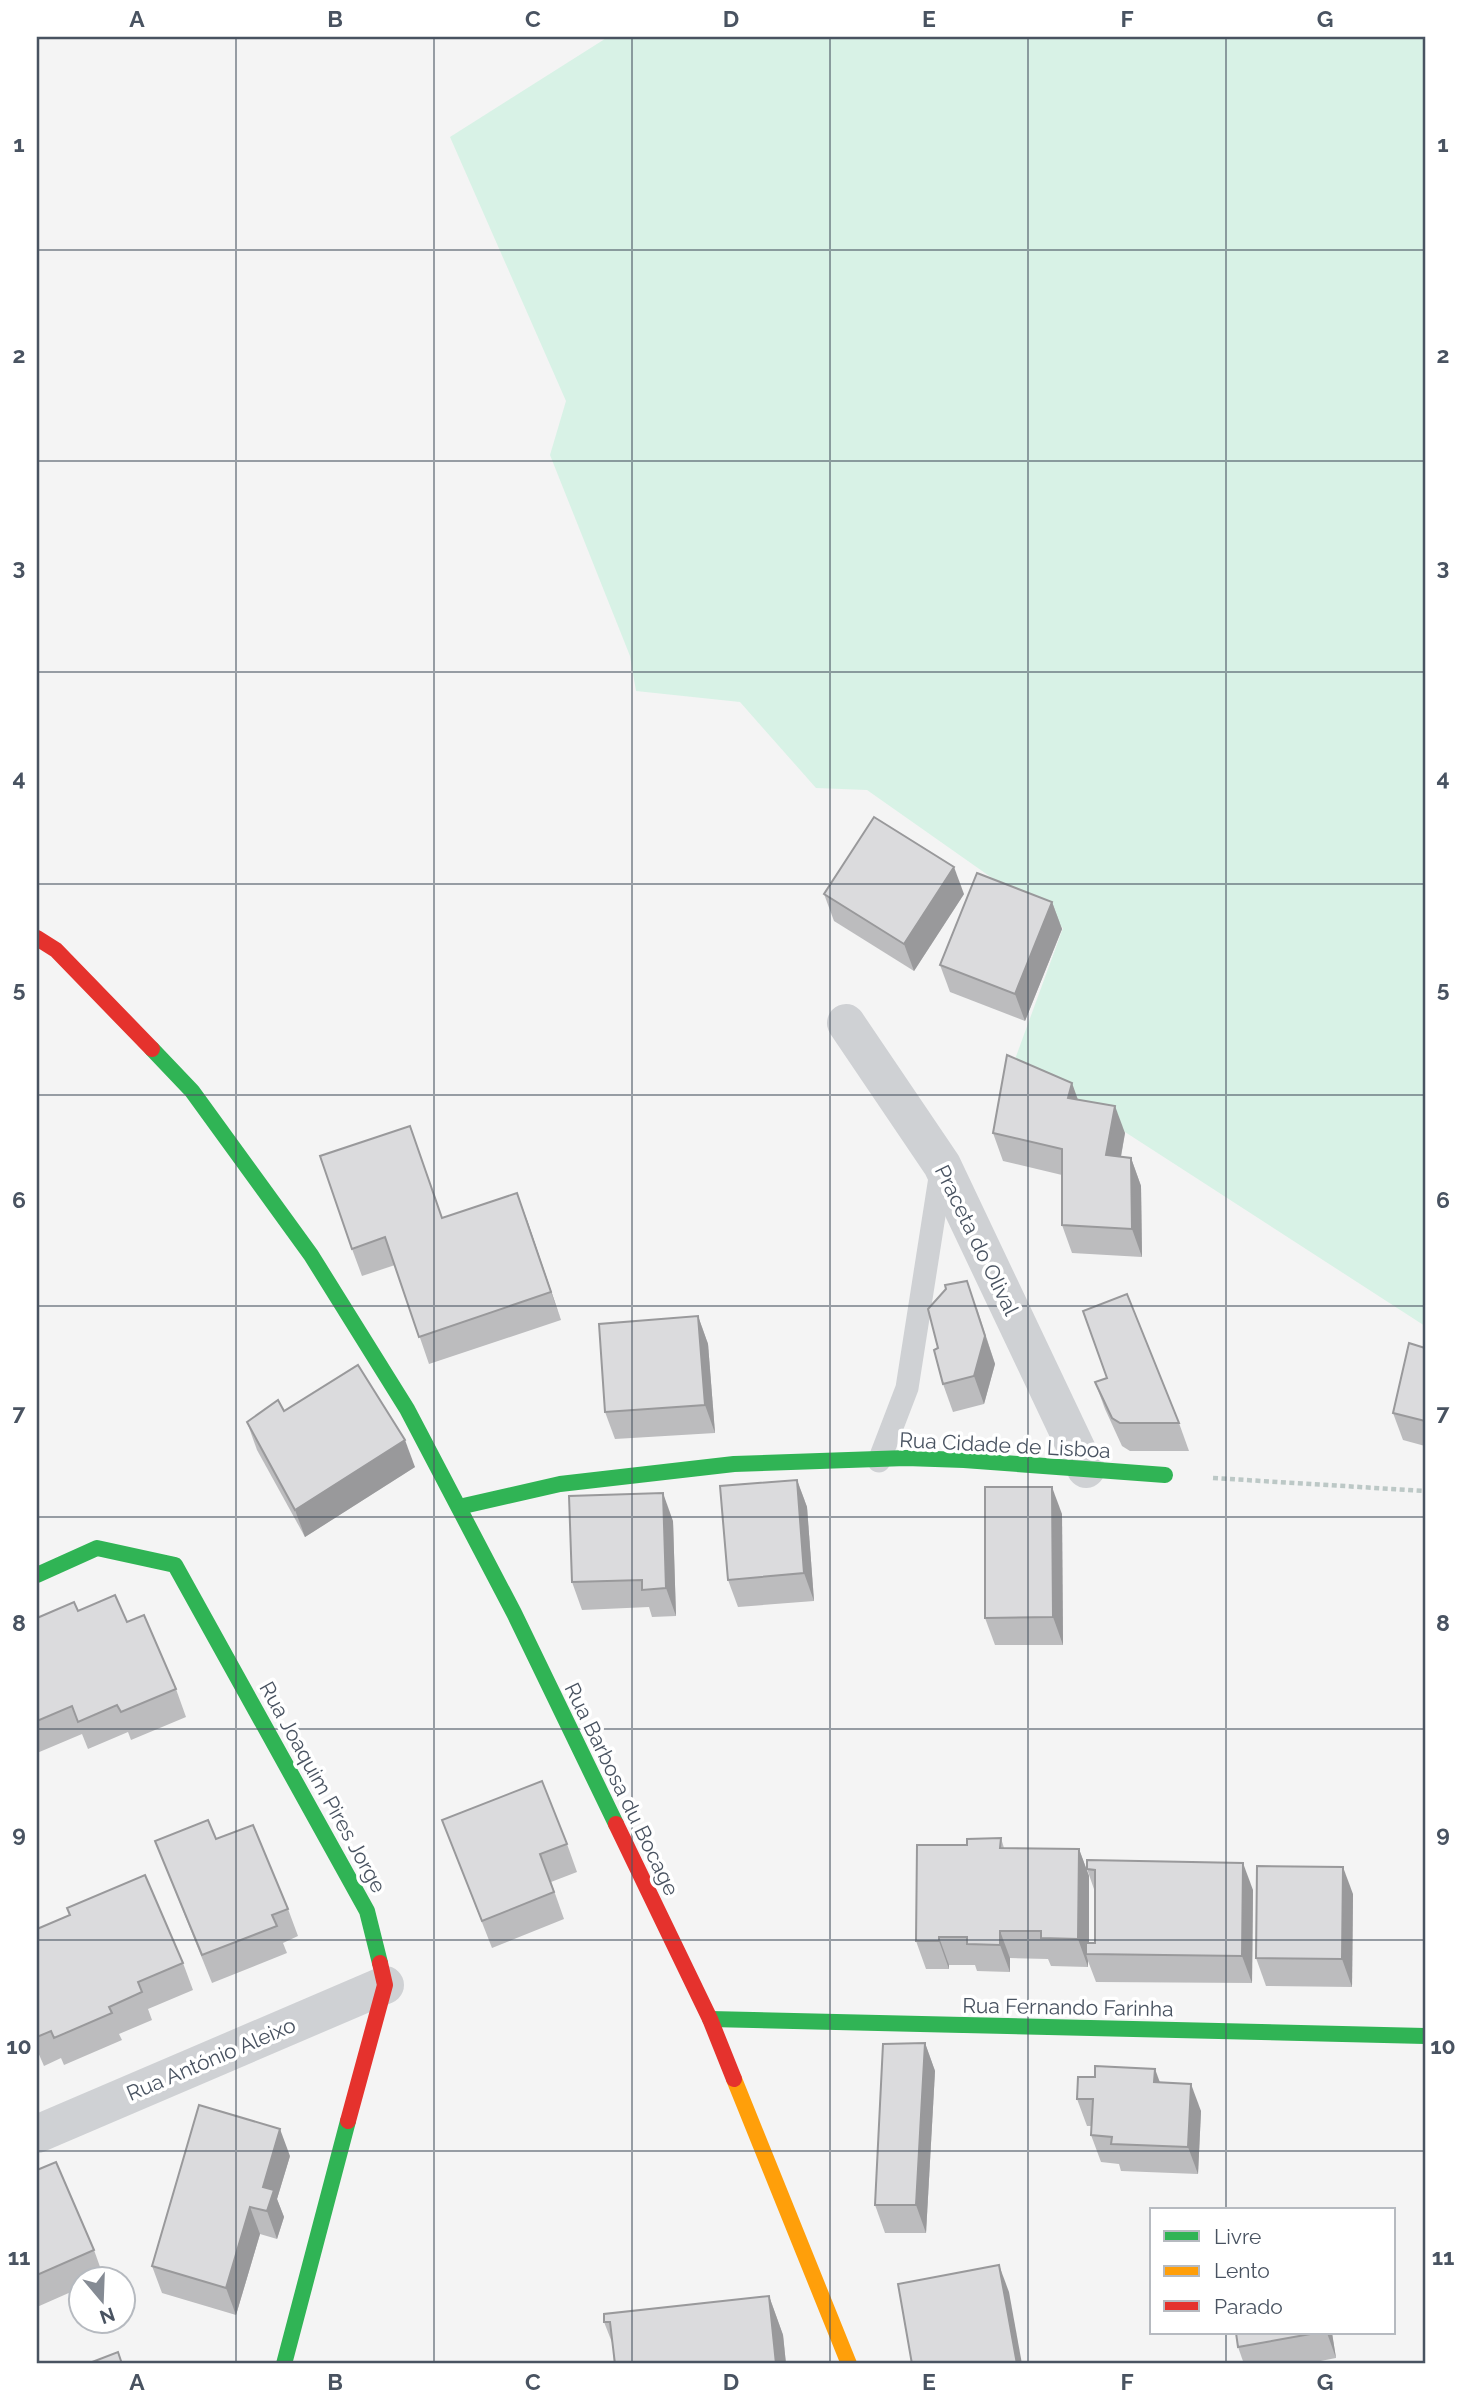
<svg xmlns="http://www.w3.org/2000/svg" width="1462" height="2401" font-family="Raleway,sans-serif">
<rect width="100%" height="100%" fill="#f4f4f4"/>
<polygon fill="#d8f2e6" points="608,37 1425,37 1425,1326 1125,1132 1010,1073 1063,928 867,790 816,788 740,702 636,691 630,656 550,455 566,401 450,137"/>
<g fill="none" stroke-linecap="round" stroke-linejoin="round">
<polyline stroke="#bcc8c6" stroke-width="4.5" stroke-dasharray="5 3.5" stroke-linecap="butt" points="1213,1478 1425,1491"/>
<polyline stroke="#cfd1d4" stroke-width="23" points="879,1461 907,1388 941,1171"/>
<g stroke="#cfd1d4" stroke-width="38">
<polyline points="846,1023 942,1165 1086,1469"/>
<polyline points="37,2134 385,1985"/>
</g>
<g stroke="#30b455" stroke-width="16">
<polyline points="152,1049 192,1091 311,1255 407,1409 514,1613 616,1824"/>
<polyline points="459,1507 560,1484 734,1464 906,1458 964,1460 1165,1475"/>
<polyline points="37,1575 97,1548 175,1565 367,1911 380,1963"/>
<polyline points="710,2019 1425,2036"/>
<polyline points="284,2364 348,2121"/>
</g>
<polyline stroke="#ff9f0a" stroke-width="16" points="734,2079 849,2364"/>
<g stroke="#e5322d" stroke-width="16">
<polyline points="37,938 56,950 152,1049"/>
<polyline points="616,1824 710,2019 734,2079"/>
<polyline points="348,2121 385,1985 380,1963"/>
</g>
</g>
<g fill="#bcbcbe">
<polygon points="824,894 964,894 914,971 834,921"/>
<polygon points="1052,902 1062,929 1025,1021 950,992 940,965"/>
<polygon points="1078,1099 1125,1133 1121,1157 1131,1158 1141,1186 1142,1257 1072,1253 1062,1225 1062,1175 1003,1161 993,1133"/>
<polygon points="410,1126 442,1218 527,1220 561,1320 429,1364 395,1265 362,1276 352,1249"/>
<polygon points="946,1289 977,1308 995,1364 984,1404 953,1412 943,1384 938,1348"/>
<polygon points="698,1316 708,1344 715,1433 615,1439 605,1412"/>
<polygon points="1425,1348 1425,1446 1403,1440 1393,1413"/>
<polygon points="1095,1382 1179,1423 1189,1451 1130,1451 1122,1446 1105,1409"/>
<polygon points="284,1411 415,1467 305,1537 257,1450 247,1422"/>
<polygon points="797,1480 807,1507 814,1601 738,1607 728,1580"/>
<polygon points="1062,1514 1063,1645 995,1645 985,1618"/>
<polygon points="673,1521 676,1616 652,1617 649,1607 582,1610 572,1582"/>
<polygon points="78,1611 127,1622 176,1689 186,1717 131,1740 128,1732 88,1749 82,1734 37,1753 37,1618"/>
<polygon points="442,1820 567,1844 577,1872 551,1882 564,1919 492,1948"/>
<polygon points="1001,1838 1004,1848 1079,1849 1089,1876 1089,1943 1095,1943 1095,1892 1087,1869 1087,1860 1253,1890 1252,1983 1096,1982 1088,1961 1088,1967 1051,1966 1048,1959 1010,1958 1010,1972 977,1971 975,1965 949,1965 949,1969 926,1969 916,1941 967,1845"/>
<polygon points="216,1839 288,1909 298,1936 283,1943 287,1953 212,1983 155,1841"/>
<polygon points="1353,1894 1352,1987 1266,1986 1256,1958"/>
<polygon points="67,1908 183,1963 193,1990 148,2009 152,2020 119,2034 122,2040 64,2065 61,2058 44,2066 37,2050 37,1929 70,1915"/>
<polygon points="925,2043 935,2071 926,2233 885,2233 875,2205"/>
<polygon points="1160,2082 1201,2111 1198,2174 1121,2171 1119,2164 1101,2162 1091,2135 1092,2126 1087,2126 1077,2099"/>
<polygon points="290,2156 277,2199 284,2217 277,2239 260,2234 236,2315 162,2293 152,2266"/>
<polygon points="37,2170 94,2250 104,2278 80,2278 80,2288 37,2307"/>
<polygon points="769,2296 783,2335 786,2364 614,2364 613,2345 604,2322"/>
<polygon points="1236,2333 1332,2333 1336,2358 1305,2364 1244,2364 1238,2347"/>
</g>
<g fill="#99999b">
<polygon points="954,867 964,894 914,971 904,944"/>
<polygon points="1052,902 1062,929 1025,1021 1015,994"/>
<polygon points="1072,1083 1082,1111 1068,1098"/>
<polygon points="1115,1106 1125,1133 1116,1183 1106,1155"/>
<polygon points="1131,1158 1141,1186 1142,1257 1132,1229"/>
<polygon points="517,1193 527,1220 561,1320 551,1292"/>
<polygon points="967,1281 995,1364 984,1404 974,1376"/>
<polygon points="698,1316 708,1344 715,1433 705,1405"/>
<polygon points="405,1440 415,1467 305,1537 295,1510"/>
<polygon points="797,1480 807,1507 814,1601 804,1573"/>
<polygon points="1052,1487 1062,1514 1063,1645 1053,1617"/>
<polygon points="663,1493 673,1521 676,1616 666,1588"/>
<polygon points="1079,1849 1089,1876 1089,1954 1086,1954 1088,1961 1088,1967 1078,1939"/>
<polygon points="1243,1863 1253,1890 1252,1983 1242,1956"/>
<polygon points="1343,1867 1353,1894 1352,1987 1342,1959"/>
<polygon points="1000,1931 1010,1958 1010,1972 1000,1945"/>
<polygon points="939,1937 949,1965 949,1969 939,1941"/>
<polygon points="925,2043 935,2071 926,2233 916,2205"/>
<polygon points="1155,2069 1165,2096 1154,2082"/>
<polygon points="1191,2084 1201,2111 1198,2174 1188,2147"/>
<polygon points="280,2129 290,2156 277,2199 284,2217 277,2239 267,2211 263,2187"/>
<polygon points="250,2207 260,2234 236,2315 226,2288"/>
<polygon points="999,2265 1009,2292 1022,2364 1017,2364"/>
<polygon points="769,2296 783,2335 786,2364 776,2364"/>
<polygon points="1327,2333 1332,2333 1336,2358"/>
</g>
<g fill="#dbdbdd" stroke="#99999b" stroke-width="2">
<polygon points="874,817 954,867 904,944 824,894"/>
<polygon points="977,873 1052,902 1015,994 940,965"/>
<polygon points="1007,1055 1072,1083 1068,1098 1115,1106 1106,1155 1131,1158 1132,1229 1062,1225 1062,1149 993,1133"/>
<polygon points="410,1126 442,1218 517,1193 551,1292 419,1337 385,1237 352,1249 320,1156"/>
<polygon points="967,1281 985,1336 974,1376 943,1384 934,1350 938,1348 928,1309 946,1289 945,1285"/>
<polygon points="1127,1294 1179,1423 1120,1423 1112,1418 1095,1382 1107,1378 1083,1311"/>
<polygon points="698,1316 705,1405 605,1412 599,1324"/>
<polygon points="1409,1343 1425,1348 1425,1421 1393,1413"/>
<polygon points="358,1365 405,1440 295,1510 247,1422 278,1400 284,1411"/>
<polygon points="797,1480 804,1573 728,1580 720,1486"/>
<polygon points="985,1487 1052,1487 1053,1617 985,1618"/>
<polygon points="663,1493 666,1588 642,1590 642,1580 572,1582 569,1496"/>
<polygon points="115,1595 127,1622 144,1615 176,1689 121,1712 117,1705 78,1722 72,1706 37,1721 37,1618 74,1602 78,1611"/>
<polygon points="542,1781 567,1844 540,1854 554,1892 482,1921 442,1820"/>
<polygon points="208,1820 216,1839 253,1825 288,1909 272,1915 277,1926 202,1955 155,1841"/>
<polygon points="1001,1838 1000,1848 1079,1849 1078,1939 1041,1938 1041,1931 1000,1931 1000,1945 967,1944 967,1937 939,1937 939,1941 916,1941 917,1845 967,1845 967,1839"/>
<polygon points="1087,1860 1243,1863 1242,1956 1086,1954 1086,1943 1095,1943 1095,1870 1087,1869"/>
<polygon points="1257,1866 1343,1867 1342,1959 1256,1958"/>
<polygon points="145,1875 183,1963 138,1982 142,1992 109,2007 112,2013 54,2038 51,2031 37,2037 37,1929 70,1915 67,1908"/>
<polygon points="925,2043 916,2205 875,2205 883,2044"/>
<polygon points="1095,2066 1155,2069 1154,2082 1191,2084 1188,2147 1111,2144 1112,2137 1091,2135 1093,2099 1077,2099 1078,2077 1095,2077"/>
<polygon points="199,2105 280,2129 263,2187 274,2190 267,2211 250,2207 226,2288 152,2266"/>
<polygon points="56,2162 94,2250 37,2275 37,2170"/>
<polygon points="999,2265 1017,2364 912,2364 898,2284"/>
<polygon points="769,2296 776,2364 615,2364 610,2322 604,2322 604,2314"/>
<polygon points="1236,2333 1316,2333 1238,2347"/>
<polygon points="118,2352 122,2364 87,2364"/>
</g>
<path fill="none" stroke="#495361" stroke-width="2" stroke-opacity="0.55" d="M236 37V2364M434 37V2364M632 37V2364M830 37V2364M1028 37V2364M1226 37V2210M37 250H1425M37 461H1425M37 672H1425M37 884H1425M37 1095H1425M37 1306H1425M37 1517H1425M37 1729H1425M37 1940H1425M37 2151H1425M1226 2333V2364"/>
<g text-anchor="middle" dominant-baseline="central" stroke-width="7" stroke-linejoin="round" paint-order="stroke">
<g font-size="21" fill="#495361" stroke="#fff">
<text transform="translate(977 1240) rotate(64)">Praceta do Olival</text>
<text transform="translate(1005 1445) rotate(3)">Rua Cidade de Lisboa</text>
<text transform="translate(323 1787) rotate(61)">Rua Joaquim Pires Jorge</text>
<text transform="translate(622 1789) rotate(64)">Rua Barbosa du Bocage</text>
<text transform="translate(1068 2007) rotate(1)">Rua Fernando Farinha</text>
<text transform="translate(211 2059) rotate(-23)">Rua António Aleixo</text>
</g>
</g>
<rect width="1462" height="2401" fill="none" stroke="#ffffff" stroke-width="77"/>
<rect x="1150" y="2208" width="245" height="126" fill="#ffffff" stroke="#b6bac0" stroke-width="2"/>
<rect x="1164" y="2231" width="35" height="10" fill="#30b455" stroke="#b6bac0" stroke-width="2"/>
<text x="1214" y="2244" font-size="21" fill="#495361">Livre</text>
<rect x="1164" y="2266" width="35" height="10" fill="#ff9f0a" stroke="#b6bac0" stroke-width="2"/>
<text x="1214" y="2278" font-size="21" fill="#495361">Lento</text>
<rect x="1164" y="2301" width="35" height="10" fill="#e5322d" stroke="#b6bac0" stroke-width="2"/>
<text x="1214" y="2314" font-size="21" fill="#495361">Parado</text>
<g transform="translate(102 2300) rotate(161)"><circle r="33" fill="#ffffff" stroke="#b6bac0" stroke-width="2"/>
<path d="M0-5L12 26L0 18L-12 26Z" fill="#858b94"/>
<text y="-10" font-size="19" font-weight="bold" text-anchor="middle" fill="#495361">N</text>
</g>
<rect x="38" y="38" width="1386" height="2324" fill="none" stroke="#495361" stroke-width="2.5"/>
<g font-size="23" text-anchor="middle" font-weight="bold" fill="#495361">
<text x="137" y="27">A</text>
<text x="335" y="27">B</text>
<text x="533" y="27">C</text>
<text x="731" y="27">D</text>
<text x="929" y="27">E</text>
<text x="1127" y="27">F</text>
<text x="1325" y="27">G</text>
<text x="19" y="152">1</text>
<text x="1443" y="152">1</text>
<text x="19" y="363">2</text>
<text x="1443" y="363">2</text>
<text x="19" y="575">3</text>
<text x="1443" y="575">3</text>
<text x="19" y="786">4</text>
<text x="1443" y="786">4</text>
<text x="19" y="997">5</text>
<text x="1443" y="997">5</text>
<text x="19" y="1208">6</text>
<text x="1443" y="1208">6</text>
<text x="19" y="1420">7</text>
<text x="1443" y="1420">7</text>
<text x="19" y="1631">8</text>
<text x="1443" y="1631">8</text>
<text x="19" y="1842">9</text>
<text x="1443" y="1842">9</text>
<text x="19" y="2054">10</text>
<text x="1443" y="2054">10</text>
<text x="19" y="2265">11</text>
<text x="1443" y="2265">11</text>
<text x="137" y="2390">A</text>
<text x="335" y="2390">B</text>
<text x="533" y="2390">C</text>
<text x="731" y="2390">D</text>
<text x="929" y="2390">E</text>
<text x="1127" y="2390">F</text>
<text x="1325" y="2390">G</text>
</g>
</svg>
